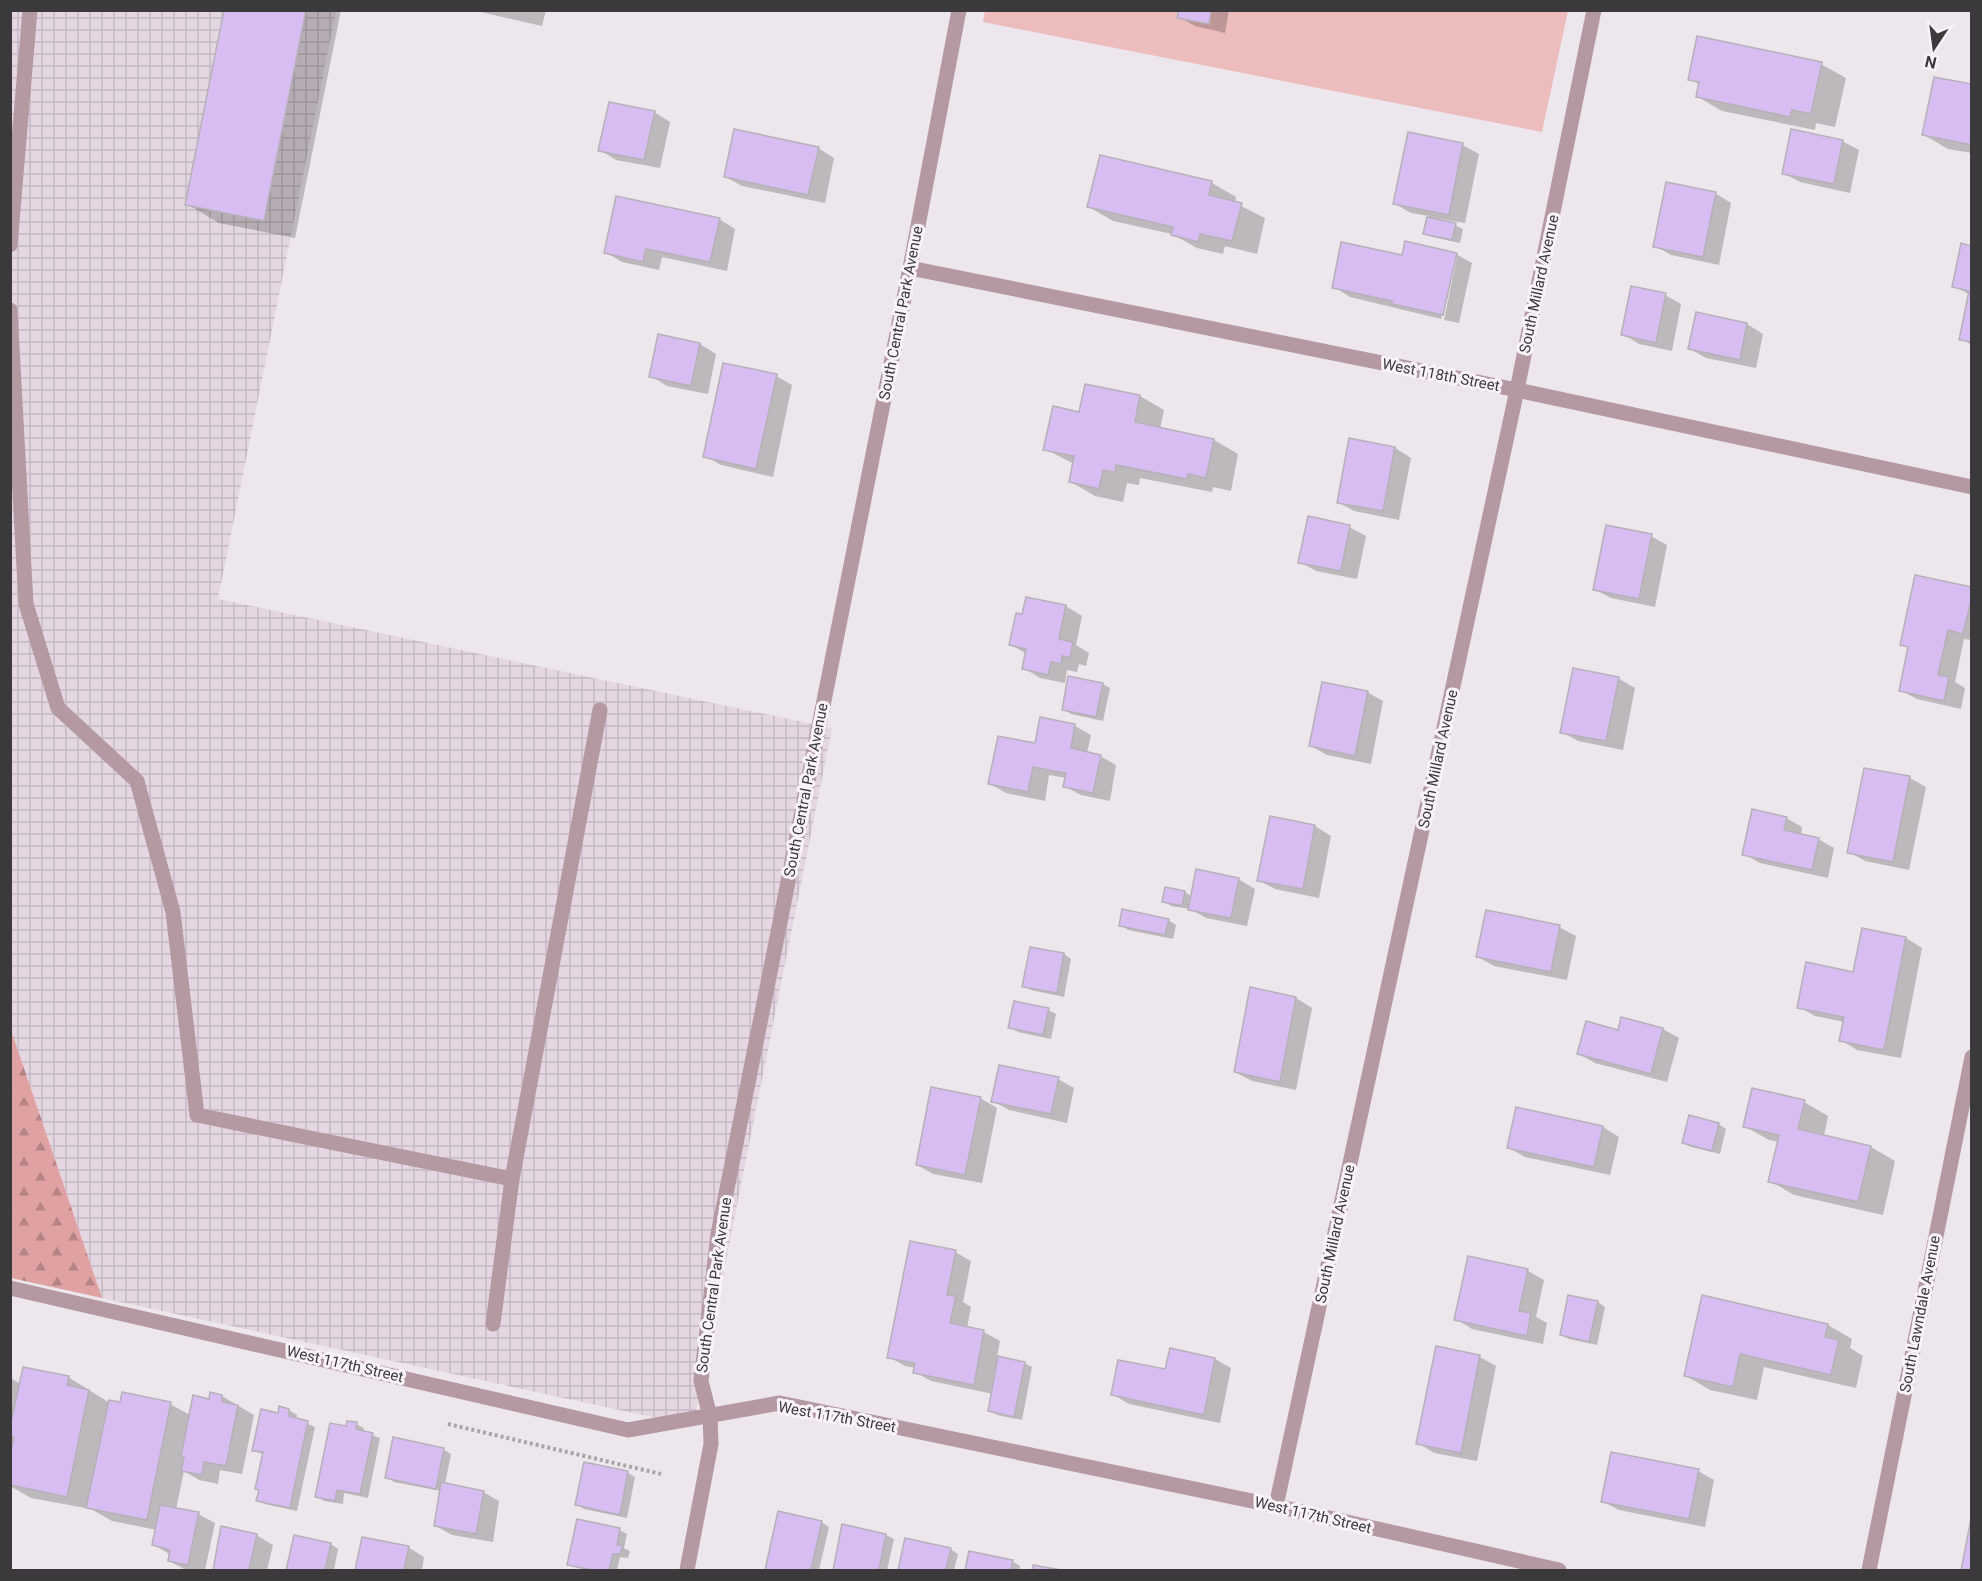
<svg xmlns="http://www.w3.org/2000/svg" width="1982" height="1581" font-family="Roboto,sans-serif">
<defs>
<pattern id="industrial-grid" width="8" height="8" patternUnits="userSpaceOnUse" patternTransform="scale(1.5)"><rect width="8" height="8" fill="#e4d7e2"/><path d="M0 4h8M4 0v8" fill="none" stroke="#c4b9c3"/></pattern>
<pattern id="forest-firs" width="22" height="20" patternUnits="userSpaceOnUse" patternTransform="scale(1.5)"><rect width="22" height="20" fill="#e0a1a3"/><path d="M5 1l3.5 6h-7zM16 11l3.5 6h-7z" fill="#b78486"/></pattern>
</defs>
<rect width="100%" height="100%" fill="#ede6ec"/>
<polygon fill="url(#industrial-grid)" points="10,11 336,11 218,599 832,728 693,1426 102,1298 11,1030"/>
<polygon fill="#edbcbd" points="985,10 1568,11 1542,132 983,22"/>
<polygon fill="url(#forest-firs)" points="11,1030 102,1298 11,1278"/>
<g fill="#0003">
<polygon points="225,10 341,10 295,238 219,223 187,204"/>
<polygon points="472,10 546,10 542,26"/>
<polygon points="1180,10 1229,10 1225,33 1195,26 1179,17"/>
<polygon points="1821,64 1846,78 1835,127 1816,123 1815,130 1722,111 1698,97 1700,85 1690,79"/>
<polygon points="1972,86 1972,153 1948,149 1924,135"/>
<polygon points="654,112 670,122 660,168 616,160 600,150"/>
<polygon points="1842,141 1859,150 1850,193 1800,182 1783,173"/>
<polygon points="1462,145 1479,154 1465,223 1441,219 1440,222 1455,225 1463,229 1460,243 1432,237 1425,233 1429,216 1411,213 1395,204"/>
<polygon points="818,148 834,158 825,203 742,186 726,177"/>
<polygon points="1101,157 1212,183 1236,197 1235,203 1265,218 1257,254 1225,246 1223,254 1197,248 1172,234 1113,221 1089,207"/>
<polygon points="1715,193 1731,203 1719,265 1671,255 1655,246"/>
<polygon points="719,219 735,229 727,271 662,257 659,270 622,262 605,252"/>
<polygon points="1972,247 1972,345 1961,339 1970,295 1954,286"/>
<polygon points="1456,254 1472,263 1459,323 1444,320 1457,257 1454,257 1441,319 1350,297 1334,287 1403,257"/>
<polygon points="1665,295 1681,304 1672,351 1639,344 1623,334"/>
<polygon points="1747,324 1763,334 1756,368 1706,358 1690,349"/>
<polygon points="660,336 700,344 716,354 708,394 667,386 651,376"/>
<polygon points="776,376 792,385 773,477 721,465 705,456"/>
<polygon points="1140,396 1164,410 1160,429 1214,440 1238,454 1231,491 1213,487 1212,492 1140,478 1139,485 1127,483 1123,502 1095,496 1071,482 1074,464 1045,449 1080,413"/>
<polygon points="1395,448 1411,458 1399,520 1354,511 1338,502"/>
<polygon points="1349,527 1366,536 1357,579 1316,571 1300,562"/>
<polygon points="1651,536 1667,545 1655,607 1611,598 1594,589"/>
<polygon points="1972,589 1972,640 1964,639 1955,682 1965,688 1961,709 1917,699 1900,690 1909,649 1902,644"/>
<polygon points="1027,599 1066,606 1082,616 1076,645 1089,653 1086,666 1079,664 1077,672 1067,670 1065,683 1040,678 1024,668 1027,654 1011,645 1023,616"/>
<polygon points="1618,678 1635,688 1623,750 1578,741 1562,732"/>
<polygon points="1102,684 1110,688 1103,721 1071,714 1063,709"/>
<polygon points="1367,692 1383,701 1371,764 1327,755 1311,746"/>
<polygon points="1075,726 1091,735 1087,753 1100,756 1116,765 1110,801 1081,795 1064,786 1066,778 1049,775 1045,801 1006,793 990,784 1036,744"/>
<polygon points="1910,778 1926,787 1909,870 1865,861 1849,852"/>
<polygon points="1786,818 1802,827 1801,835 1818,839 1834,848 1828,878 1760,863 1744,854"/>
<polygon points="1315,826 1331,836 1319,898 1275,889 1258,880"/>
<polygon points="1238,879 1255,889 1247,926 1206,918 1190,909 1171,906 1164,901 1166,889 1185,892 1192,897"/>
<polygon points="1168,920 1176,925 1173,939 1128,930 1121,925"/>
<polygon points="1559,927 1576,936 1567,980 1494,966 1478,957"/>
<polygon points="1906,938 1922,948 1901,1058 1857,1050 1841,1040 1844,1022 1815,1016 1799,1007 1854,974"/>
<polygon points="1064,954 1071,959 1064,997 1031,990 1024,986"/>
<polygon points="1252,989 1296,998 1312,1008 1296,1090 1252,1081 1235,1072"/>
<polygon points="1048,1010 1056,1014 1051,1039 1018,1032 1010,1027"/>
<polygon points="1663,1029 1679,1038 1667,1082 1595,1063 1579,1054 1619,1032"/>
<polygon points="1058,1079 1074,1088 1067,1123 1009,1110 993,1101"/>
<polygon points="980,1098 997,1108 982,1183 933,1174 917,1165"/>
<polygon points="1804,1102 1828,1116 1824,1136 1871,1147 1895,1161 1883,1215 1794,1195 1770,1181 1779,1142 1769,1140 1744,1126"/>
<polygon points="1718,1124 1726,1129 1720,1154 1691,1147 1683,1143"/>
<polygon points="1603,1127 1619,1137 1610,1175 1525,1157 1509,1148"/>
<polygon points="955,1252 971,1261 963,1302 971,1307 967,1328 984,1332 1000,1341 997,1357 1024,1363 1032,1367 1022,1420 997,1415 989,1410 993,1394 931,1381 915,1372 915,1368 905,1366 889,1357"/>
<polygon points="1469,1258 1528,1271 1544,1280 1536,1317 1547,1323 1543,1344 1472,1329 1456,1319"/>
<polygon points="1704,1297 1828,1325 1852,1339 1850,1348 1863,1356 1856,1388 1764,1367 1757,1400 1710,1390 1686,1376"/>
<polygon points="1598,1302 1605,1307 1597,1345 1569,1339 1561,1335"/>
<polygon points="1171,1350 1215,1359 1231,1368 1220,1423 1129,1404 1112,1394 1166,1371"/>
<polygon points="1480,1357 1496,1366 1477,1461 1434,1453 1418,1443"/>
<polygon points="68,1377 110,1403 170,1404 190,1415 210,1400 222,1396 254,1415 242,1474 220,1470 218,1484 199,1480 184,1471 176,1509 198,1514 215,1523 205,1570 186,1570 169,1561 171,1555 154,1545 157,1530 112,1521 91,1509 31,1498 10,1486 10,1378 21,1384"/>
<polygon points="289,1410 297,1415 296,1419 315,1427 297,1511 265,1504 258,1500 264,1455 254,1450 279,1414"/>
<polygon points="356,1424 364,1428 363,1432 380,1438 368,1498 344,1493 343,1504 324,1501 316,1496 347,1427"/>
<polygon points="443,1449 451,1454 445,1484 483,1492 499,1501 493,1542 452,1535 436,1526 441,1491 394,1482 387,1477"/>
<polygon points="585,1464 628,1473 635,1477 627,1518 584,1509 577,1504"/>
<polygon points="1698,1471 1714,1480 1705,1527 1619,1510 1602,1501"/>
<polygon points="779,1513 821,1522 829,1527 819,1570 767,1570"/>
<polygon points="844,1526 886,1535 894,1539 887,1570 834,1570"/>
<polygon points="223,1528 256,1535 273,1545 267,1570 214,1570"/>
<polygon points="619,1530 627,1534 624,1548 630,1551 628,1558 620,1557 617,1570 585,1570 568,1564"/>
<polygon points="295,1537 331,1544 338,1549 334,1570 288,1570"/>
<polygon points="363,1539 408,1547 424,1557 422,1570 356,1570"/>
<polygon points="906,1540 950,1549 958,1554 954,1570 900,1570"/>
<polygon points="970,1553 1013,1562 1020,1566 1020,1570 967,1570"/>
</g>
<g fill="#d7bdf1" stroke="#b5b1b9" stroke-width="1.5">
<polygon points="224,10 306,10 264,221 185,205"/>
<polygon points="1179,10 1211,10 1209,24 1177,18"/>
<polygon points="1697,36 1822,62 1811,114 1792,110 1790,117 1696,97 1699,82 1688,80"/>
<polygon points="1934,77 1972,84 1972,145 1922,135"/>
<polygon points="609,102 655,111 644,160 598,151"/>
<polygon points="734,129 819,147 808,195 724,177"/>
<polygon points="1791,129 1843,140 1834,184 1782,174"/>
<polygon points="1408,132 1463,143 1449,215 1393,204"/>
<polygon points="1100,155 1212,181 1209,195 1242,203 1232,241 1200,234 1198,242 1171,235 1173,227 1087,207"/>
<polygon points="1666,182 1716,192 1703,257 1653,247"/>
<polygon points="616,196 720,218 710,262 646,249 643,262 604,253"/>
<polygon points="1427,217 1456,223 1452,240 1423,234"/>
<polygon points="1405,241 1457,253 1443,315 1392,304 1392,301 1332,288 1341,242 1402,255"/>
<polygon points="1961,243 1972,246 1972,342 1959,340 1969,291 1952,287"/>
<polygon points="1631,286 1666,293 1656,343 1621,335"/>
<polygon points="1696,312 1747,323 1740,360 1688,349"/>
<polygon points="658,334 700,343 691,386 649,377"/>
<polygon points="723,363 777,374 756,469 703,457"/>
<polygon points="1085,384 1140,395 1135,422 1214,439 1206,478 1188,474 1187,479 1116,465 1115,472 1103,470 1099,489 1069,482 1074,456 1043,450 1053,406 1079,412"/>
<polygon points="1349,438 1395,447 1383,511 1337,503"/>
<polygon points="1308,516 1350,525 1341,571 1298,563"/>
<polygon points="1606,525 1652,534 1639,599 1593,590"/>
<polygon points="1915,575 1972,587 1972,597 1963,634 1948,630 1938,675 1949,677 1944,701 1899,691 1908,647 1900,645"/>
<polygon points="1026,597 1066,605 1059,639 1073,642 1070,658 1062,656 1061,664 1051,662 1048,675 1022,669 1026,649 1009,645 1016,613 1022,614"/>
<polygon points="1573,668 1619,677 1606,741 1560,733"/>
<polygon points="1068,676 1103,683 1096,717 1062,710"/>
<polygon points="1322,682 1368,691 1355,756 1309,746"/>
<polygon points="1040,717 1075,724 1071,748 1101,755 1093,793 1063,787 1066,773 1033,767 1028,792 988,784 998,736 1035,743"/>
<polygon points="1864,768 1910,776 1893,862 1847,853"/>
<polygon points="1752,809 1787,817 1784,830 1819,838 1812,870 1742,855"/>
<polygon points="1270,816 1315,825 1303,889 1257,881"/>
<polygon points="1196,869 1239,878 1231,918 1188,910"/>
<polygon points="1165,887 1185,891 1182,906 1162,902"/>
<polygon points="1122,909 1169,919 1165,935 1119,926"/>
<polygon points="1486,910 1560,925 1551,972 1476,957"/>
<polygon points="1862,928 1906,937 1884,1050 1839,1041 1844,1017 1797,1008 1806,962 1853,972"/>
<polygon points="1030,947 1064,953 1057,993 1022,987"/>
<polygon points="1250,987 1296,997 1280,1082 1234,1072"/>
<polygon points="1014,1001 1049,1008 1043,1035 1008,1028"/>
<polygon points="1621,1017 1663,1028 1651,1074 1577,1054 1586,1021 1618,1030"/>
<polygon points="999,1065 1059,1077 1051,1114 991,1102"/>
<polygon points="931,1087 981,1097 965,1175 916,1165"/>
<polygon points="1752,1088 1805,1100 1798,1129 1871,1146 1858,1202 1768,1182 1779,1135 1743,1127"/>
<polygon points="1516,1107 1603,1126 1594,1167 1507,1148"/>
<polygon points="1689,1115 1719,1123 1712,1151 1682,1143"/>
<polygon points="910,1241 956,1250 947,1295 956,1296 950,1323 984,1330 974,1385 913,1373 915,1363 887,1358"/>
<polygon points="1468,1256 1528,1269 1519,1311 1531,1313 1527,1336 1454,1320"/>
<polygon points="1568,1295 1598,1301 1589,1342 1560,1335"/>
<polygon points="1702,1295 1828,1324 1825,1337 1839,1340 1831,1375 1740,1354 1733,1387 1684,1376"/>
<polygon points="1436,1346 1480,1355 1461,1453 1416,1444"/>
<polygon points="1170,1348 1215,1358 1204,1415 1111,1395 1118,1360 1165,1369"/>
<polygon points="998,1356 1025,1362 1014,1417 988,1411"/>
<polygon points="23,1367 69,1376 67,1385 89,1390 67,1497 10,1485 10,1456 14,1437 10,1436 10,1427"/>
<polygon points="122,1392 171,1402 147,1520 86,1508 109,1400 120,1402"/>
<polygon points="210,1392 222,1395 222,1402 238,1405 226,1466 204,1462 202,1475 181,1471 184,1457 181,1456 193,1395 209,1399"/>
<polygon points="279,1406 289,1409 289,1416 308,1421 290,1508 256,1501 259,1490 255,1489 263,1452 252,1451 261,1409 278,1413"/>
<polygon points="347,1421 357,1422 356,1429 373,1433 360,1494 337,1490 335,1501 315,1497 330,1423 346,1426"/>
<polygon points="393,1437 444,1448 436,1489 385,1478"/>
<polygon points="1611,1452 1699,1469 1689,1519 1601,1502"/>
<polygon points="584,1462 628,1471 620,1515 575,1505"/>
<polygon points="441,1482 484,1491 476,1534 434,1526"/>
<polygon points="160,1505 199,1512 188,1565 168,1561 170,1550 152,1545"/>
<polygon points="778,1511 822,1521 811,1570 765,1570"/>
<polygon points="1972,1514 1972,1570 1961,1570"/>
<polygon points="577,1519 620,1528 617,1545 623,1545 620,1554 613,1554 609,1570 592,1570 567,1565"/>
<polygon points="842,1524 886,1534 879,1570 833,1570"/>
<polygon points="221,1526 257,1534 249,1570 213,1570"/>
<polygon points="294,1535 331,1543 325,1570 286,1570"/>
<polygon points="362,1537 409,1546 404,1570 355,1570"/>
<polygon points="905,1538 951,1548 946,1570 898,1570"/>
<polygon points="969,1551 1013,1560 1011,1570 965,1570"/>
<polygon points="1033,1565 1061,1570 1032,1570"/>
</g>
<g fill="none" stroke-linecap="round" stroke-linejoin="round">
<polyline stroke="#a9a4a8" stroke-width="4" stroke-dasharray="3 3" stroke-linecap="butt" points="448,1424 661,1474"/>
<g stroke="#b499a3" stroke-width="15">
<polyline points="10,245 30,10"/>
<polyline points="910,268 1517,390 1972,487"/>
<polyline points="10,310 26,604 58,708 137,781 173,912 197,1115 512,1179 600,710"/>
<polyline points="10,1288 628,1430 780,1403 1276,1506 1559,1570"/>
<polyline points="493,1324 512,1179"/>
<polyline points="1276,1506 1517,390 1594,10"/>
<polyline points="687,1570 711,1444 710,1416 701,1381 718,1234 910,268 959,10"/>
<polyline points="1869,1570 1972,1057"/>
</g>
</g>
<g text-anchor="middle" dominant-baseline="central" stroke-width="6" stroke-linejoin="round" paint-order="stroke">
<g font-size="15" fill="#3b393b" stroke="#faf3f9">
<text transform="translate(1539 284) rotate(-78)">South Millard Avenue</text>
<text transform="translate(901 313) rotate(-79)">South Central Park Avenue</text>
<text transform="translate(1441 375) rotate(11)">West 118th Street</text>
<text transform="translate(1438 759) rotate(-78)">South Millard Avenue</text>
<text transform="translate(806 790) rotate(-79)">South Central Park Avenue</text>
<text transform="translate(1335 1234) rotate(-78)">South Millard Avenue</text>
<text transform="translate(714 1285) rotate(-82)">South Central Park Avenue</text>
<text transform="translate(1920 1314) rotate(-79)">South Lawndale Avenue</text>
<text transform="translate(345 1364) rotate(13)">West 117th Street</text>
<text transform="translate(837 1417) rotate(10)">West 117th Street</text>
<text transform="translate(1313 1515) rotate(13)">West 117th Street</text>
</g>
</g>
<rect width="1982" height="1581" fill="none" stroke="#3b393b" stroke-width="24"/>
<g transform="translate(1934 48) rotate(193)" stroke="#faf3f9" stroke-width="4.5" paint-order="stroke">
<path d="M0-4.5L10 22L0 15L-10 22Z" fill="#3b393b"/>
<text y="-9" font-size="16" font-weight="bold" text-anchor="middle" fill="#3b393b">N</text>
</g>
</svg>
